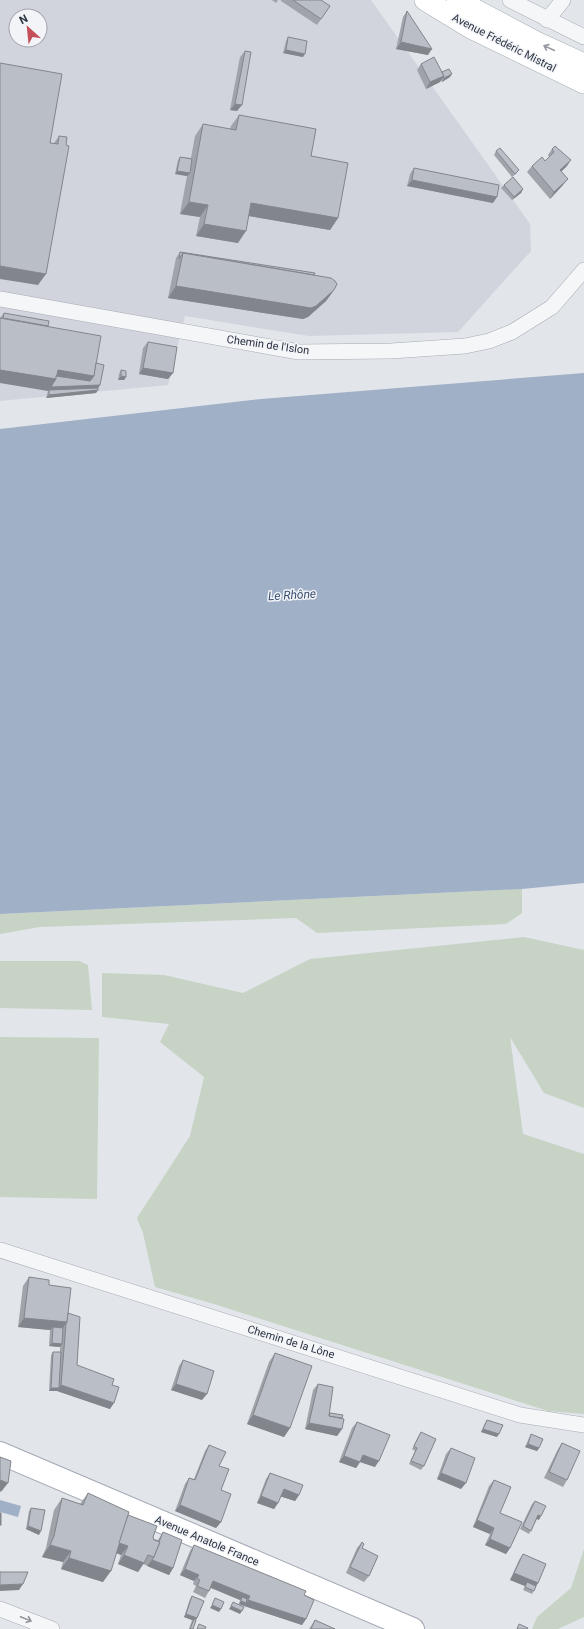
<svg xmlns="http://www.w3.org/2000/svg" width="584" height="1629" font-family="Roboto,sans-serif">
<rect width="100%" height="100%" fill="#e2e5ea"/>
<path fill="#d1d4dc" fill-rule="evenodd" d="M0 0H371L530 224 531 251 458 332 309 336 185 316 168 385 0 401ZM16 16H40V40H16Z"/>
<g fill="#c7d3c4">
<polygon points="522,889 522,913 506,924 317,933 296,918 40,927 0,934 0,914"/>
<polygon points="524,937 584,950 584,1108 544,1093 510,1037 523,1134 584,1154 584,1414 548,1411 214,1304 155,1287 143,1233 137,1218 190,1136 204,1077 160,1042 169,1024 102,1017 102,973 164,975 243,993 310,959"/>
<polygon points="0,961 79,961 88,965 92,1010 0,1008"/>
<polygon points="0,1037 99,1038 97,1199 0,1197"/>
<polygon points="584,1549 584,1617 558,1629 532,1629 537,1617 571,1588"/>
</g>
<g fill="#a0b0c7">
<polygon points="584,373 584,883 522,889 0,914 0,429 261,399"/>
<polygon points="0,1500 21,1506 18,1517 0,1512"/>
</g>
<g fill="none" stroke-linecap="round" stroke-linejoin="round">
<g stroke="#a7acb4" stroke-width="16">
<g id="minor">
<polyline points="510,0 584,37"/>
<polyline points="547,20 563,0"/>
<polyline points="0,299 299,352 391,351 465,346 489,341 512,332 552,307 584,270"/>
<polyline points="0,1250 520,1415 584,1425"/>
<polyline points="0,1609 52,1629"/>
</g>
</g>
<g stroke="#a7acb4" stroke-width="22">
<g id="secondary">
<polyline points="425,0 471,28 584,83"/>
<polyline points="457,0 536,42 584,64"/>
</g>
</g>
<g stroke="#a2a8b5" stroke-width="24">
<polyline id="primary" points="0,1453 413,1629"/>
</g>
<use href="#minor" stroke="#f5f6f8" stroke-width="15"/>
<use href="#secondary" stroke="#fff" stroke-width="21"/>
<use href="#primary" stroke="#fff" stroke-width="22"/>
</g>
<g fill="#a0a3aa">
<polygon points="272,0 278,0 276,3"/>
<polygon points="281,0 321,0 330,6 317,25 281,1"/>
<polygon points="407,11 428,55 396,49 403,17"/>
<polygon points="288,37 303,57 283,53 286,41"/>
<polygon points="245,51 237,111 230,110 240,57"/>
<polygon points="421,64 442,72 450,77 442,82 441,80 440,82 426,89 417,70"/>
<polygon points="239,115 312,151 312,156 338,218 330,230 249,216 238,243 196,236 200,217 180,214 187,176 175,174 178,160 180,157 191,158 195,136 203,124 230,129 231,126"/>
<polygon points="59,136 38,285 50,143 54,143"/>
<polygon points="552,149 567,166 561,171 563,185 550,199 527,172 532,166 545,161 549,157 548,155"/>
<polygon points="496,151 517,173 512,177 494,155"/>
<polygon points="414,168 493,203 407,186 410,174"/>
<polygon points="504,185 523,189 521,193 512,200 501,188"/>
<polygon points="180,252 314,275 334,290 326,301 308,317 303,319 168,298 176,258"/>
<polygon points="4,313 48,326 96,363 100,385 96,393 46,398 48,391 0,318"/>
<polygon points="148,342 173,373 168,379 139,374 143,348"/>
<polygon points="121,370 126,377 124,380 118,380 119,374"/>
<polygon points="29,1277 49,1285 68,1313 77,1365 112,1385 110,1409 57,1391 49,1391 51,1355 53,1352 60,1352 60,1346 60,1347 49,1346 50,1330 18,1327 23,1286"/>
<polygon points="275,1353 290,1428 284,1437 247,1424 269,1362"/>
<polygon points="183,1360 202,1400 171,1390 179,1366"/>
<polygon points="318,1384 330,1413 342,1429 337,1436 305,1429 313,1390"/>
<polygon points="487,1420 497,1437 481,1432 485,1423"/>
<polygon points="357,1422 375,1467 360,1462 356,1468 339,1462 352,1428"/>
<polygon points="421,1432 424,1466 421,1470 409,1464 415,1451 412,1449 419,1435"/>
<polygon points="531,1434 539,1448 537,1451 525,1447 529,1438"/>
<polygon points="562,1443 567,1480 563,1487 544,1478 558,1449"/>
<polygon points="209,1445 219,1466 221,1490 221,1522 216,1528 175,1511 185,1484 189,1478 194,1479 205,1451"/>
<polygon points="451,1448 461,1489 437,1479 446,1454"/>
<polygon points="270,1473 299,1495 295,1501 281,1496 278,1503 274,1509 257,1503 266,1479"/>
<polygon points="494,1480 500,1513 510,1548 506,1554 485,1545 490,1534 473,1527 489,1486"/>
<polygon points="88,1493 128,1515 153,1537 154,1539 158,1540 163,1532 173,1568 169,1575 143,1564 138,1572 118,1564 121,1555 116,1553 103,1582 61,1569 63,1562 42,1557 46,1548 54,1510 62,1498 80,1504"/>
<polygon points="535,1501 539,1520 537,1519 529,1534 520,1529 532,1504"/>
<polygon points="31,1508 39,1535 26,1529 29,1511"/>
<polygon points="362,1542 362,1548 369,1576 364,1582 346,1573 357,1548"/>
<polygon points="194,1545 304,1595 306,1619 302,1625 239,1604 240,1600 211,1588 209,1591 205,1598 193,1592 196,1586 193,1584 194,1581 180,1575 190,1551"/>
<polygon points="523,1554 538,1583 532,1594 523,1590 525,1586 510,1580 519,1560"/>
<polygon points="192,1596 197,1618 196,1620 193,1629 189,1629 192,1620 184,1617 190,1599"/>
<polygon points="315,1620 335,1629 309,1629"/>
</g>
<g fill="#82858b">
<polygon points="401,42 432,49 428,55 396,49"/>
<polygon points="286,50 305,54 303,57 283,53"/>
<polygon points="452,74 450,77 442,82 444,78"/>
<polygon points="444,76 440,82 426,89 430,82"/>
<polygon points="235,104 242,105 237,111 230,110"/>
<polygon points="571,160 567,166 556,177 560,170"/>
<polygon points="177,171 190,173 187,176 175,174"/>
<polygon points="568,179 563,185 550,199 554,192"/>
<polygon points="412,180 497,197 493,203 407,186"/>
<polygon points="523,189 521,193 512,200 514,197"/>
<polygon points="189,202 208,205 200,217 180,214"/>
<polygon points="251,203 338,218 330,230 243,215"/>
<polygon points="204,224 246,231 238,243 196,236"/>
<polygon points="0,266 46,274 38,285 0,279"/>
<polygon points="176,286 334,290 326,301 308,317 303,319 168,298"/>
<polygon points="143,368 173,373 168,379 139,374"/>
<polygon points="0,370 58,370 94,376 100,385 97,390 98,390 96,393 46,398 49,395 49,390 54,382 48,391 0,383"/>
<polygon points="121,376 126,377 124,380 118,380"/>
<polygon points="24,1318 67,1322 61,1331 53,1327 50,1330 18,1327"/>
<polygon points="52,1343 62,1344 60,1347 49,1346"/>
<polygon points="176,1384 207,1394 202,1400 171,1390"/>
<polygon points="61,1385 114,1403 110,1409 57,1391 49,1391 51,1388 59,1388"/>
<polygon points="253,1415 290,1428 284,1437 247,1424"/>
<polygon points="309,1423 342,1429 337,1436 305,1429"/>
<polygon points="483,1429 499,1434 497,1437 481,1432"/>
<polygon points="528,1444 539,1448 537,1451 525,1447"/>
<polygon points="363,1455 379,1461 375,1467 360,1462 356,1468 339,1462 344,1456"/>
<polygon points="441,1473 466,1483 461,1489 437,1479"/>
<polygon points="0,1480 8,1483 1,1492 0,1491"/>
<polygon points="284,1489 299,1495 295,1501 279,1496"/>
<polygon points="261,1496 278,1503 274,1509 257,1503"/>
<polygon points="180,1505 221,1522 216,1528 175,1511"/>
<polygon points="538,1515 541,1516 539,1520 536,1518"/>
<polygon points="477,1520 494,1528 490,1534 473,1527"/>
<polygon points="28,1526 41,1531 39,1535 26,1529"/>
<polygon points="490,1539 510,1548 506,1554 485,1545"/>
<polygon points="119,1542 128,1546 121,1555 112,1551"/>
<polygon points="50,1545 71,1551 63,1562 42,1557"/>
<polygon points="124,1555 144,1563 138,1572 118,1564"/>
<polygon points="69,1558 111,1571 103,1582 61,1569"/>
<polygon points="152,1560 173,1568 169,1575 147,1566"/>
<polygon points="185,1569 199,1575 194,1581 180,1575"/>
<polygon points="514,1573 538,1583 534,1589 527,1582 525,1586 510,1580"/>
<polygon points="213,1581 250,1596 245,1602 242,1597 240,1600 209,1587"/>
<polygon points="23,1584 19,1590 0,1591 0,1585"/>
<polygon points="248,1600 306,1619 302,1625 244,1606"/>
<polygon points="241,1601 246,1603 244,1606 239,1604"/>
<polygon points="212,1605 221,1609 219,1612 210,1608"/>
<polygon points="231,1606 242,1611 240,1614 229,1609"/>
<polygon points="186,1614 197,1618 195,1621 194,1619 192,1620 184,1617"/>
</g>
<g fill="#babec6" stroke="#82858b">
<polygon points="293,0 321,0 330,6 321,19"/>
<polygon points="407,11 432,49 401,42"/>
<polygon points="288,37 307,41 305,54 286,50"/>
<polygon points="245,51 251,52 242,105 235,104"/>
<polygon points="434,57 444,76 430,82 421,64"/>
<polygon points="0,63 62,74 50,143 58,144 59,136 67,137 66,145 69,146 46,274 0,266"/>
<polygon points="449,69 452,74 444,78 443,77 444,76 442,72"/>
<polygon points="239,115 316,129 311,156 348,163 338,218 251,203 246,231 204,224 208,205 189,202 203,124 236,130"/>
<polygon points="555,146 571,160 560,170 568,179 554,192 532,166 542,157 545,161 554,152 552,149"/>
<polygon points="500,148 519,170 515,174 496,151"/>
<polygon points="180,157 192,159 190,173 177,171"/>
<polygon points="414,168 499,185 497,197 412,180"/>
<polygon points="513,177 523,189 514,197 504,185"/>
<polygon points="180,252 315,273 314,275 183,253 179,259"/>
<polygon points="183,253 331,278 335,281 337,284 334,290 316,306 311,308 176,286"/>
<polygon points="4,313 49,321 48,326 3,318"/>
<polygon points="0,318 101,336 94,376 58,370 56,379 0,370"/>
<polygon points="148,342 177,347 173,373 143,368"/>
<polygon points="96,363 104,365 100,385 52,387 52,385 56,379 56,376 90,381 94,376"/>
<polygon points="121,370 126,371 126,377 121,376"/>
<polygon points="98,388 98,390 49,395 49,390"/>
<polygon points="29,1277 49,1280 49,1285 71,1288 67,1322 24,1318"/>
<polygon points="68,1313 80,1317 77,1365 114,1379 112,1385 119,1387 114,1403 61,1385 66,1324 67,1322"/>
<polygon points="53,1327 63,1328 62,1344 52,1343"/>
<polygon points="53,1352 61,1352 59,1388 51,1388"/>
<polygon points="275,1353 312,1366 290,1428 253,1415"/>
<polygon points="183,1360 214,1371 207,1394 176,1384"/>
<polygon points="318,1384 333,1387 329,1416 344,1419 342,1429 309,1423"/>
<polygon points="330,1413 343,1415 342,1418 329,1416"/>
<polygon points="487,1420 503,1425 499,1434 483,1429"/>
<polygon points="357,1422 390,1435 379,1461 363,1455 360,1462 344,1456"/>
<polygon points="421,1432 436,1439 424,1466 411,1461 417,1448 414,1446"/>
<polygon points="531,1434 543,1439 539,1448 528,1444"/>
<polygon points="562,1443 580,1451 567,1480 549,1472"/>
<polygon points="209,1445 226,1452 219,1466 229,1469 221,1490 231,1494 221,1522 180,1505 189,1478 195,1480"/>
<polygon points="451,1448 475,1458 466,1483 441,1473"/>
<polygon points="0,1457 11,1461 8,1483 0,1480"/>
<polygon points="270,1473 303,1485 299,1495 284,1489 278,1503 261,1496"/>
<polygon points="494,1480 511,1487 500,1513 522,1522 510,1548 490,1539 494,1528 477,1520"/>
<polygon points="88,1493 129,1512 111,1571 69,1558 71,1551 50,1545 54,1536 62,1498 83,1505"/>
<polygon points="535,1501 546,1506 541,1516 538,1515 531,1531 523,1526"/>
<polygon points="31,1508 45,1510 41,1531 28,1526"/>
<rect x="0" y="1513" width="1" height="12"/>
<polygon points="128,1515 157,1526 153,1537 154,1540 160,1542 154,1557 148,1555 144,1563 124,1555 128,1546 119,1543"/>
<polygon points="163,1532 182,1540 173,1568 152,1560 154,1557 160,1542 159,1542"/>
<polygon points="362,1542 364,1544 362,1548 378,1556 369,1576 350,1567"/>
<polygon points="194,1545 306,1591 304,1595 314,1600 306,1619 248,1600 250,1596 213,1581 209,1591 197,1586 200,1580 197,1578 199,1575 185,1569"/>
<polygon points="523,1554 546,1564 538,1583 514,1573"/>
<polygon points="0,1572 28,1572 23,1584 0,1585"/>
<polygon points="527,1582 536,1586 534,1591 525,1587"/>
<polygon points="192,1596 204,1601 197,1618 186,1614"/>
<polygon points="242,1597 247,1599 246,1603 241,1601"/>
<polygon points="215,1598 224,1602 221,1609 212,1605"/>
<polygon points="233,1602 244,1607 242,1611 231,1606"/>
<polygon points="194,1619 196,1620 193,1629 190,1629"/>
<polygon points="315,1620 335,1629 311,1629"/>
<polygon points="199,1624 206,1627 205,1629 197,1629"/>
<polygon points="519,1624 528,1628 527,1629 517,1629"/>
</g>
<defs><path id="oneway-shaft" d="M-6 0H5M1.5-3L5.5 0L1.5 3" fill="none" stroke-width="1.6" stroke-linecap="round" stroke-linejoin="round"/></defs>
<use stroke="#9598a0" href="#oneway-shaft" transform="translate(549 48) rotate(-155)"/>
<use stroke="#90949c" href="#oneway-shaft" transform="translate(26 1619) rotate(22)"/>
<g text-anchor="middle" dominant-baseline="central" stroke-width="3" stroke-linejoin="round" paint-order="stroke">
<g font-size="11" fill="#2b3241" stroke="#f2f4f7">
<text transform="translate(504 43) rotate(27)">Avenue Frédéric Mistral</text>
<text transform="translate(268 345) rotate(8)">Chemin de l'Islon</text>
<text transform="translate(291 1342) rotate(17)">Chemin de la Lône</text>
<text transform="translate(207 1541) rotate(23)">Avenue Anatole France</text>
</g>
<g font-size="12" font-style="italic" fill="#384e72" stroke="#f2f4f7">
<text transform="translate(292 595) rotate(-3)">Le Rhône</text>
</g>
</g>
<g transform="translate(28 28) rotate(333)"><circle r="19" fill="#f2f4f7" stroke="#a2a6ae"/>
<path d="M0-3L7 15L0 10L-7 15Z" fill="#c65059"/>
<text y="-6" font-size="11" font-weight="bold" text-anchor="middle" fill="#2b3241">N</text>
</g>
</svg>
